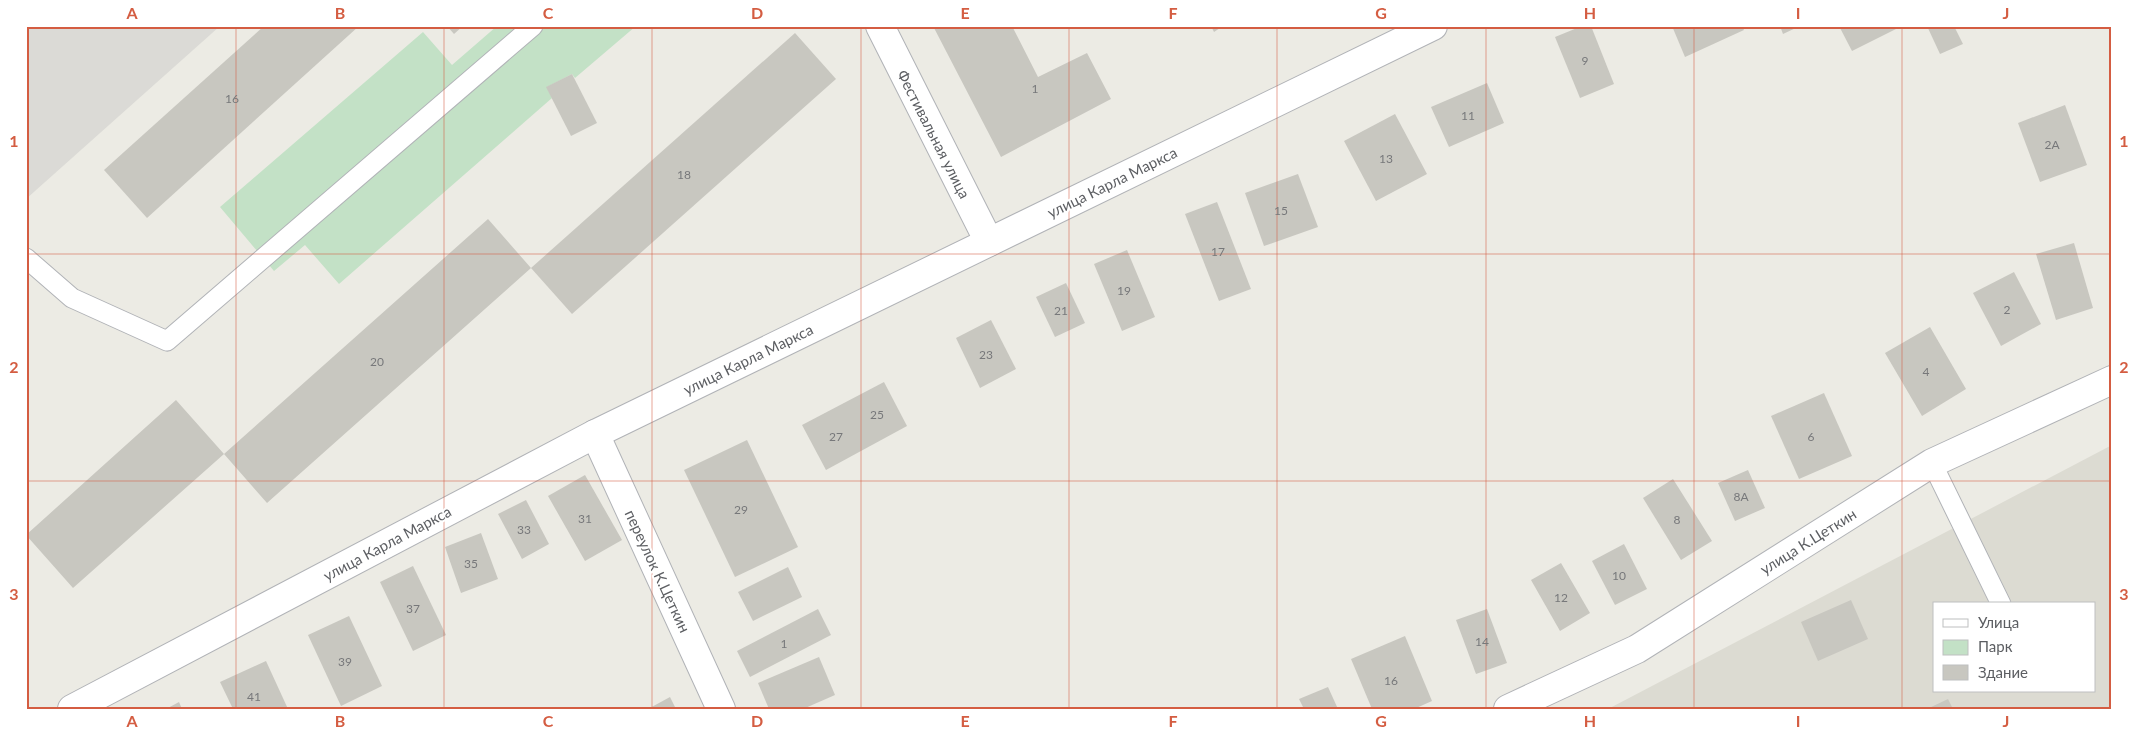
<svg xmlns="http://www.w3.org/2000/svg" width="2138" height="735" font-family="Lato,sans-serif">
<rect width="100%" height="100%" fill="#ecebe4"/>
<polygon fill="#dbdad6" points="26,26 220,26 26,199"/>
<path fill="#dcdbd2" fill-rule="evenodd" d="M2112 445V709H1608ZM1934 604H2094V691H1934Z"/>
<polygon fill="#c3e1c6" points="497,26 636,26 575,78 572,74 547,87 552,98 339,284 305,245 274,271 220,207 423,32 452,65"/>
<g fill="#c8c7c0">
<polygon points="264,26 359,26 147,218 104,170"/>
<polygon points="447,26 463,26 454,34"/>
<polygon points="933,26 1012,26 1038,77 1087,53 1111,99 1001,157"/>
<polygon points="1211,26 1223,26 1214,32"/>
<polygon points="1582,26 1591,26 1614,84 1580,98 1555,37"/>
<polygon points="1672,26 1742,26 1744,30 1685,57"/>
<polygon points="1780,26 1800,26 1783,34"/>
<polygon points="1839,26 1902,26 1852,51"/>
<polygon points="1927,26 1954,26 1963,44 1940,54"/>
<polygon points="795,33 836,79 572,314 531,268"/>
<polygon points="572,74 597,123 571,136 546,87"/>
<polygon points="1487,83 1504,123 1449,147 1431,107"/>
<polygon points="2065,105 2087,165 2040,182 2018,123"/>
<polygon points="1395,114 1427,174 1376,201 1344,141"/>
<polygon points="1298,174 1318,227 1264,246 1245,193"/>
<polygon points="1217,202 1251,289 1219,301 1185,214"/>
<polygon points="488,219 531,268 267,503 224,454 73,588 26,535 176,400 224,454"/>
<polygon points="2074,243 2093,308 2056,320 2036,254"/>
<polygon points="1127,250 1155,317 1122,331 1094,264"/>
<polygon points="2014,272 2041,324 2001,346 1973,293"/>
<polygon points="1066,283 1085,323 1055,337 1036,297"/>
<polygon points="991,320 1016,369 980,388 956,338"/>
<polygon points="1930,327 1966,389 1922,416 1885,353"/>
<polygon points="884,382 907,426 826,470 802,425"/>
<polygon points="1824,393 1852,456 1799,479 1771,416"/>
<polygon points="747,440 798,547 735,577 684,470"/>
<polygon points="1748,470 1765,508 1735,521 1718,483"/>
<polygon points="585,475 622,540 585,561 548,496"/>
<polygon points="1673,479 1712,541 1681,560 1643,498"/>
<polygon points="526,500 549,544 522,559 498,514"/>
<polygon points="481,533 498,579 461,593 445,547"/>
<polygon points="1624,544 1647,589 1615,605 1592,561"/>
<polygon points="1561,563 1590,613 1560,631 1531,580"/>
<polygon points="413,566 446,635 413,651 380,582"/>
<polygon points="788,567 802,597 753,621 738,592"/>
<polygon points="1851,600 1868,639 1818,661 1801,622"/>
<polygon points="818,609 831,635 750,677 737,651"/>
<polygon points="1487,609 1507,663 1476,674 1456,620"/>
<polygon points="349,616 382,686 341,706 308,635"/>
<polygon points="1405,636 1432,701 1414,709 1372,709 1351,659"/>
<polygon points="819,657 835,695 803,709 769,709 758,683"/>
<polygon points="266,661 288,709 233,709 220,682"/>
<polygon points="1328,687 1338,709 1304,709 1299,699"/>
<polygon points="670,697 676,709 648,709"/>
<polygon points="1948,699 1953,709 1927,709"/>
<polygon points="179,702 182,709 166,709"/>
</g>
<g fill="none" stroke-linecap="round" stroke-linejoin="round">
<g stroke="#b1b3b7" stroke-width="21">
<g id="lane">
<polyline points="26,258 72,298 167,341 533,26"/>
<polyline points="1932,463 2001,604"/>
</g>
</g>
<g stroke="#b1b3b7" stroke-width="30">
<g id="street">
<polyline points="880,26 989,242"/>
<polyline points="595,434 721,709"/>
<polyline points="72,709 595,434 1433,26"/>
<polyline points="1508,709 1637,649 1932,463 2112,380"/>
</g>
</g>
<use href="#lane" stroke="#fff" stroke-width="19"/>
<use href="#street" stroke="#fff" stroke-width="28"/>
</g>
<path fill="none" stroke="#d45d42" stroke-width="1" stroke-opacity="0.55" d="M236 26V709M444 26V709M652 26V709M861 26V709M1069 26V709M1277 26V709M1486 26V709M1694 26V709M1902 26V709M26 254H2112M26 481H2112"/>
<g text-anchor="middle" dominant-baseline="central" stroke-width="4" stroke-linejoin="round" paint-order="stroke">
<g font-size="12" fill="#77787a">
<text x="1585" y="60">9</text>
<text x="1035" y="88">1</text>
<text x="232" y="98">16</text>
<text x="1468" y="115">11</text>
<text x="2052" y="144">2А</text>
<text x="1386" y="158">13</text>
<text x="684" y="174">18</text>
<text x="1281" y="210">15</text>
<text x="1218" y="251">17</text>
<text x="1124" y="290">19</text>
<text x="2007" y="309">2</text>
<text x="1061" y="310">21</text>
<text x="986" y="354">23</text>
<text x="377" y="361">20</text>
<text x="1926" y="371">4</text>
<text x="877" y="414">25</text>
<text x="836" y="436">27</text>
<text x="1811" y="436">6</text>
<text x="1741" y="496">8А</text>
<text x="741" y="509">29</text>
<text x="585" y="518">31</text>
<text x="1677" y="519">8</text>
<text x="524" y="529">33</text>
<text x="471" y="563">35</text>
<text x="1619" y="575">10</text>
<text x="1561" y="597">12</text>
<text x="413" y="608">37</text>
<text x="1482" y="641">14</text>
<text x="784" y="643">1</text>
<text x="345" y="661">39</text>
<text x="1391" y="680">16</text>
<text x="254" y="696">41</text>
</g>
<g font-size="15" fill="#5c5e62" stroke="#fff">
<text transform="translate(934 134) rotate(63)">Фестивальная улица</text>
<text transform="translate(1112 182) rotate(-26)">улица Карла Маркса</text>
<text transform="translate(748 359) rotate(-26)">улица Карла Маркса</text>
<text transform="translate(1808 541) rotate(-32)">улица К.Цеткин</text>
<text transform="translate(387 543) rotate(-28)">улица Карла Маркса</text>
<text transform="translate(658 571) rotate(65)">переулок К.Цеткин</text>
</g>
</g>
<rect width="2138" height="735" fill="none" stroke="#ffffff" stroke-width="55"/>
<rect x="1933" y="602" width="162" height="90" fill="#ffffff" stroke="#bebfc0"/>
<rect x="1943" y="619" width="25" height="8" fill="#ffffff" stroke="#bebfc0"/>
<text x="1978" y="628" font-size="15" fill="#5c5e62">Улица</text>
<rect x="1943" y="640" width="25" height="15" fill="#c3e1c6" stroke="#bebfc0"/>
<text x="1978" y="652" font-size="15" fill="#5c5e62">Парк</text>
<rect x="1943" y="665" width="25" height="15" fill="#c8c7c0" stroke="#bebfc0"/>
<text x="1978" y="678" font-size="15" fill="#5c5e62">Здание</text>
<rect x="28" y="28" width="2082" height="680" fill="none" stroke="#d45d42" stroke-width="2"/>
<g font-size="16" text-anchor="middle" font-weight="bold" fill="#d45d42">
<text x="132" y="19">A</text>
<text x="340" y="19">B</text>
<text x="548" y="19">C</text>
<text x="757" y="19">D</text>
<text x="965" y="19">E</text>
<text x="1173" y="19">F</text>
<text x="1381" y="19">G</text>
<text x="1590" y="19">H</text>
<text x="1798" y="19">I</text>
<text x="2006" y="19">J</text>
<text x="14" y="147">1</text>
<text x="2124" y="147">1</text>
<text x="14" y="373">2</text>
<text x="2124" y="373">2</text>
<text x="14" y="600">3</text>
<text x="2124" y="600">3</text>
<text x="132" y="727">A</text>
<text x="340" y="727">B</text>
<text x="548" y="727">C</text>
<text x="757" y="727">D</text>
<text x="965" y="727">E</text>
<text x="1173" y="727">F</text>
<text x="1381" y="727">G</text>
<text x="1590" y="727">H</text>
<text x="1798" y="727">I</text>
<text x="2006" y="727">J</text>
</g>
</svg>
